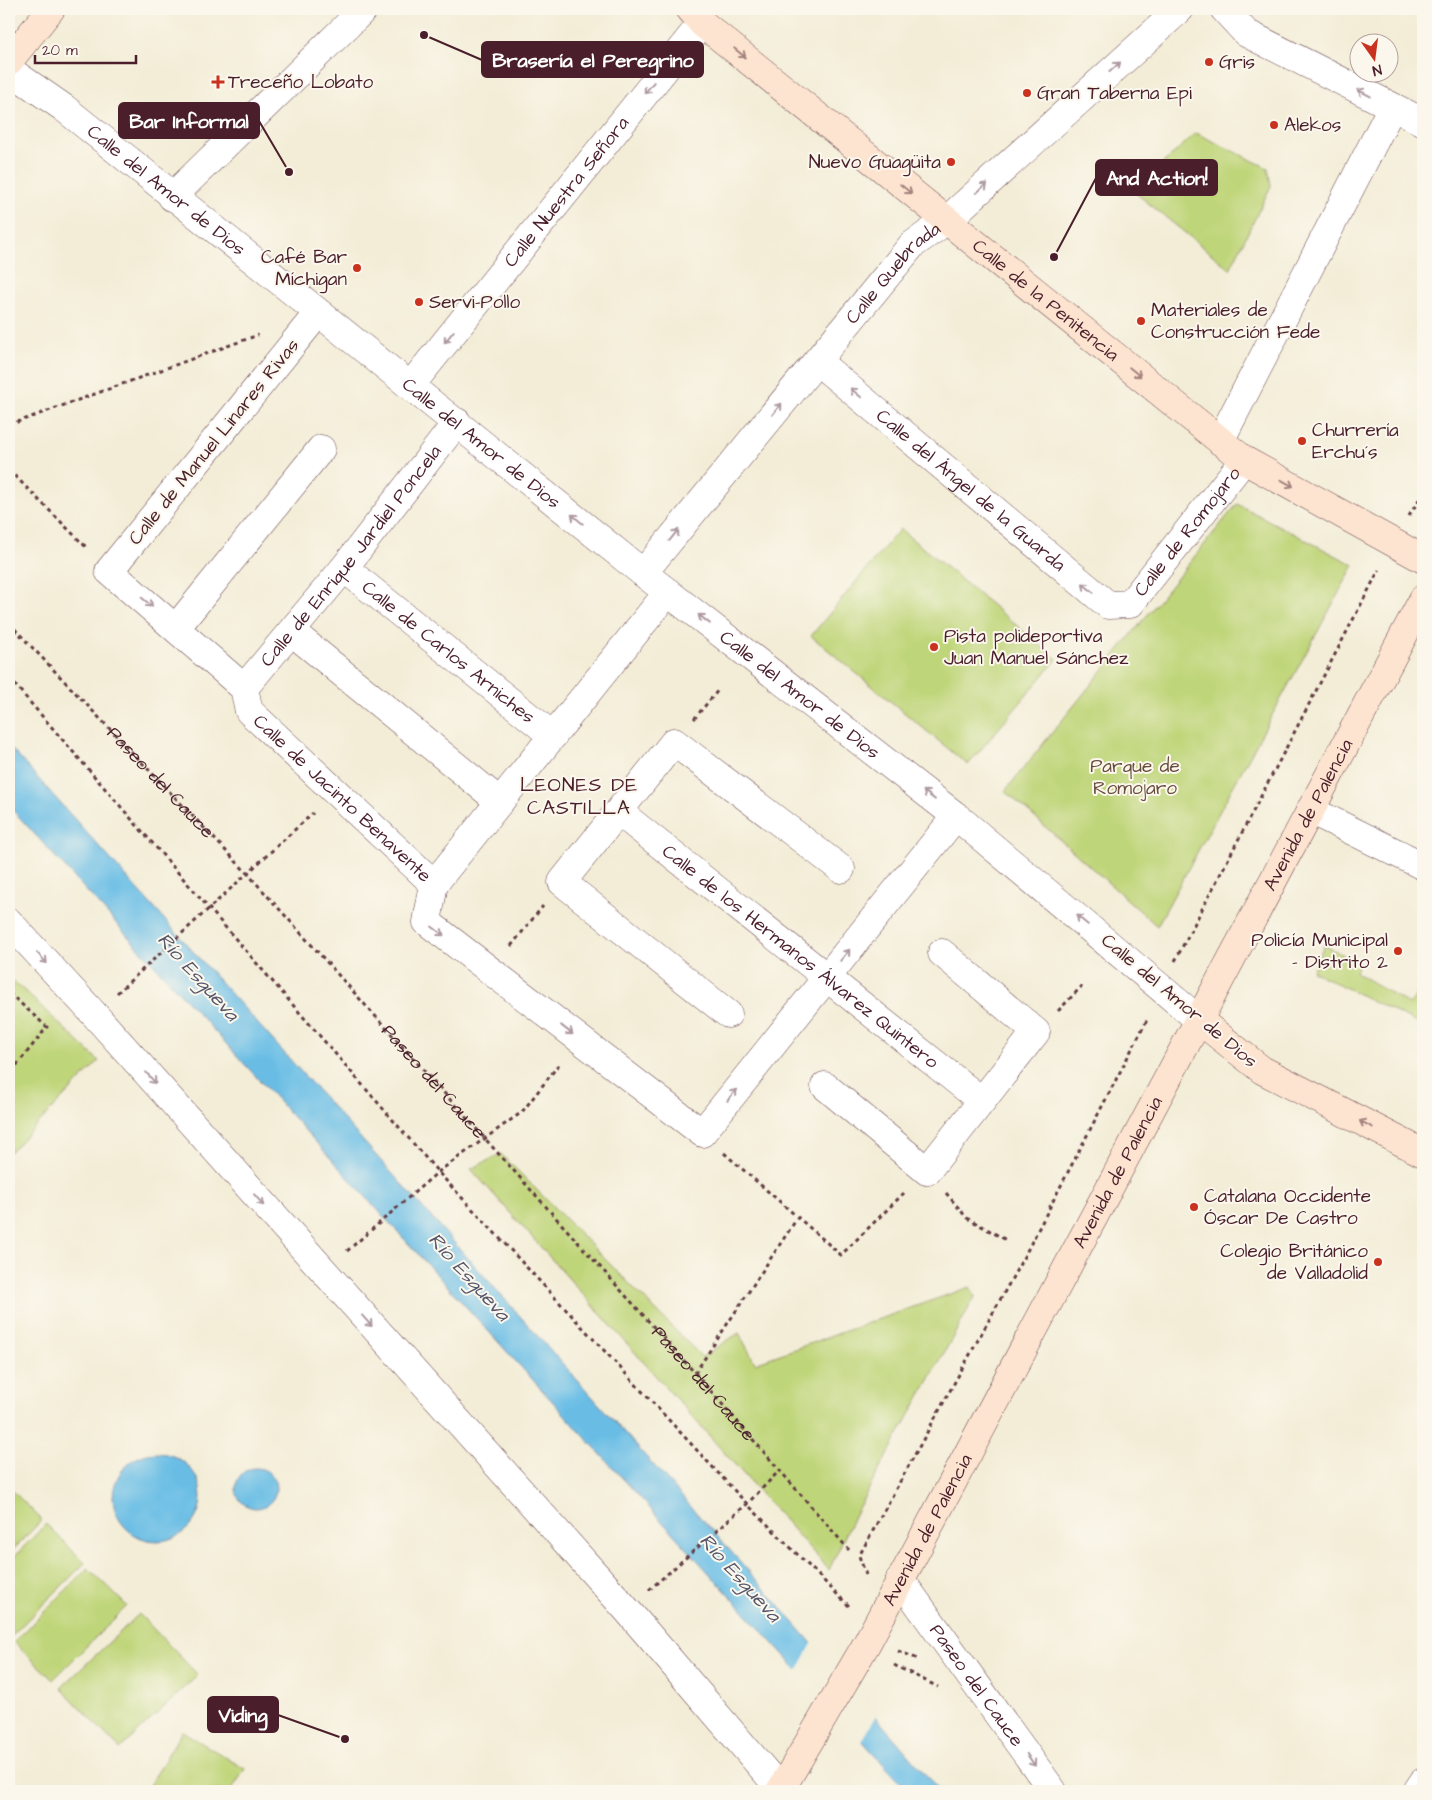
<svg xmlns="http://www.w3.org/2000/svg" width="1432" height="1800" font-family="'Architects Daughter',sans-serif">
<rect width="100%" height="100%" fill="#fbf7ec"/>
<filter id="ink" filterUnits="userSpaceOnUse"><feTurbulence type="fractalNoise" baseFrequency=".02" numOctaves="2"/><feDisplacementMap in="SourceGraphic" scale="10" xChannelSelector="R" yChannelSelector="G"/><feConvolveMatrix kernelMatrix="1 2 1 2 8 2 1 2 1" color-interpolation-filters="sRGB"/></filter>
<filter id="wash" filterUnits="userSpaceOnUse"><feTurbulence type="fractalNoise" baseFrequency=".0096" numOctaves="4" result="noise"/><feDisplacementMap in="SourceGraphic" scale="20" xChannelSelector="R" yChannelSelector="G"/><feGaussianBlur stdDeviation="1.12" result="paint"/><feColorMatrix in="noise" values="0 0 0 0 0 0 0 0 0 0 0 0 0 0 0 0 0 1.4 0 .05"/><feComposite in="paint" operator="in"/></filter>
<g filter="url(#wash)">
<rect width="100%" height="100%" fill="#f3edd7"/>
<g fill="#bfd579" stroke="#847a52">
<polygon points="1196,133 1268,168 1271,186 1230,269 1133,191"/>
<polygon points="1237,504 1354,565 1157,926 1005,791"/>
<polygon points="900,529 1057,659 968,765 811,636"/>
<polygon points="1324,945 1359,963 1355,972 1410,1005 1423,983 1423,1026 1312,971"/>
<polygon points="15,982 99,1061 9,1153 9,992"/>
<polygon points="501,1154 702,1357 739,1333 755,1363 970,1287 975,1297 856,1512 829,1570 471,1169"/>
<polygon points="9,1487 42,1520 9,1554"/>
<polygon points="46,1524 85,1563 10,1637 9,1562"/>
<polygon points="88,1568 127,1606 53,1680 14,1642"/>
<polygon points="139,1614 198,1675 120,1749 61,1688"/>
<polygon points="182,1731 245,1769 231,1791 146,1791"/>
</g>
<g fill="#69bde5" stroke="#5a6e88">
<polygon points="9,746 770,1595 940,1791 908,1791 9,806"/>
<circle cx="157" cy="1497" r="44"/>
<circle cx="256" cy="1488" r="20"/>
</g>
<polygon fill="#f3edd7" points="813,1642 876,1715 861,1741 797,1671"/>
</g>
<g filter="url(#ink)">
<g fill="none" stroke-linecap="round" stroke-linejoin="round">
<g stroke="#633e45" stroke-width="29">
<g id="street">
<polyline points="1224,9 1246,33 1423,122"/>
<path id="s2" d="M9 70 64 108 643 573 956 816 1199 1020"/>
<polyline points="172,197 364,9"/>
<path id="s3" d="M318 313 109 571 244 688 249 711 434 884 427 922 702 1133 956 816"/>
<path id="s4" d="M817 361 1108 605 1130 604 1244 460"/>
<path id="s5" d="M411 385 702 23"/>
<polyline points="1220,441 1392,107"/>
<path id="s6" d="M344 568 553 736"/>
<path id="s7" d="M643 573 912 245 946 221 1180 9"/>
<polyline points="176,628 321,449"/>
<polyline points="292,632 500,802"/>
<path id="s8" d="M244 688 344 568 457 422"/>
<polyline points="1310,810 1423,866"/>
<path id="s9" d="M619 812 982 1101"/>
<polyline points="434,884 668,592"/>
<polyline points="9,922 94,1014 627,1610 782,1791"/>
<polyline points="728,1014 562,882 674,742 841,869"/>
<polyline points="825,1086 927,1171 1036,1032 942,953"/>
<path id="s10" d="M900 1579 1053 1791"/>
<polyline points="1417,1791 1423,1782"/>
</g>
</g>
<g stroke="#633e45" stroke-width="29">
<g id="secondary">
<path id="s11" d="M690 9 702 23 1244 460 1423 559"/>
<polyline points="9,61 51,9"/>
<polyline points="1199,1020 1262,1070 1423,1153"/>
<path id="s12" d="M780 1791 867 1643 1423 599"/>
</g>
</g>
<g stroke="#633e45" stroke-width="3" stroke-dasharray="4 4" stroke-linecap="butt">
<polyline points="9,425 258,335"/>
<polyline points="9,470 88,549"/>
<polyline points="1409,516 1423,493"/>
<path id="s1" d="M9 623 247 873 695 1373 849 1550"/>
<polyline points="9,678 438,1172 747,1504 850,1607"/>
<polyline points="694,719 719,689"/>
<polyline points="511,946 543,906"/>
<polyline points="1175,961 1379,570"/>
<polyline points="9,993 47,1027 9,1075"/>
<polyline points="117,993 313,813"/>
<polyline points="1058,1011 1082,986"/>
<polyline points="724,1153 841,1255 904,1193"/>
<polyline points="946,1193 967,1218 1008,1241"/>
<polyline points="347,1251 438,1172 522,1112 560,1063"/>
<polyline points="695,1373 798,1217"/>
<polyline points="866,1575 859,1556 1027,1251 1148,1018"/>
<polyline points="649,1590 747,1504 779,1471"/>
<polyline points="898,1651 918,1659"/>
<polyline points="894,1665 938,1687"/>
</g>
<use href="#street" stroke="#fff" stroke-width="28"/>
<use href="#secondary" stroke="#fde4d0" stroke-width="28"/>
</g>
<defs><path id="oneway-shaft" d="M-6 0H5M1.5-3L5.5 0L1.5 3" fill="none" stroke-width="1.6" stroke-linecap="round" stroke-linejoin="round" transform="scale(1.25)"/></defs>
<g stroke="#a4827e">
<use href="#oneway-shaft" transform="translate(740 53) rotate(39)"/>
<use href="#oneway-shaft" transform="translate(906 189) rotate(39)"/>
<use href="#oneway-shaft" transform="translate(1135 372) rotate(39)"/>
<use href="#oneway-shaft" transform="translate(1287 483) rotate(29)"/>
<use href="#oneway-shaft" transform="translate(1366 1124) rotate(-153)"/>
</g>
<g stroke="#ae9aa0">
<use href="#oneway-shaft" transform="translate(1115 67) rotate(-42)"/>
<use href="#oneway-shaft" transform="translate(649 88) rotate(129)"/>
<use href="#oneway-shaft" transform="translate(1364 93) rotate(-153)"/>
<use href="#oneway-shaft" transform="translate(982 188) rotate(-42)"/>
<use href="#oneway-shaft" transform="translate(449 337) rotate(129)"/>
<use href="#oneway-shaft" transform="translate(856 393) rotate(-140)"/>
<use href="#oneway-shaft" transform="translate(777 409) rotate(-51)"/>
<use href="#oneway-shaft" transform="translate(577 519) rotate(-141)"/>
<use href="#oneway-shaft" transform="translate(674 535) rotate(-51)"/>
<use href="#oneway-shaft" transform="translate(1088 588) rotate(-140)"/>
<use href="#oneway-shaft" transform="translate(147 602) rotate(40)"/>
<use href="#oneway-shaft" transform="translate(704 619) rotate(-142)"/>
<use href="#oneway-shaft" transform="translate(929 795) rotate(-142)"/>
<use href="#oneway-shaft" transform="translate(1082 920) rotate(-140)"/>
<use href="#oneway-shaft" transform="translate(438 931) rotate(37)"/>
<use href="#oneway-shaft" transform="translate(845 955) rotate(-51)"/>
<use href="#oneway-shaft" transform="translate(42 958) rotate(47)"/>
<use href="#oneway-shaft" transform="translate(567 1030) rotate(38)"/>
<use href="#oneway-shaft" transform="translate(151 1078) rotate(49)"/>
<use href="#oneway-shaft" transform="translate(732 1095) rotate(-51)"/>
<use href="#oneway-shaft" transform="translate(259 1200) rotate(49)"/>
<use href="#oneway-shaft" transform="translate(367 1321) rotate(48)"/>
<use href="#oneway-shaft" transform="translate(1031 1760) rotate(55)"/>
</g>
</g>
<g fill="#c8321e" stroke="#fbf7ec" stroke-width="2">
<circle cx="1209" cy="62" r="5"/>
<path d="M215.5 74.5h5v5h5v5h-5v5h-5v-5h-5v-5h5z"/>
<circle cx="1027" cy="93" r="5"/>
<circle cx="1274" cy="125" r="5"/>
<circle cx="951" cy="162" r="5"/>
<circle cx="357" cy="268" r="5"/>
<circle cx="419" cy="302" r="5"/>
<circle cx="1141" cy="321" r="5"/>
<circle cx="1302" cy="441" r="5"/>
<circle cx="934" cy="647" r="5"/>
<circle cx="1398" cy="951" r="5"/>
<circle cx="1194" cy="1207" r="5"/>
<circle cx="1378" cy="1262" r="5"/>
</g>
<g text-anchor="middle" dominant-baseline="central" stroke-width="4" stroke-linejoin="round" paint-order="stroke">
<g font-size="19" fill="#4a1f2b" stroke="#fbf7ec" text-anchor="start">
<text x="1219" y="62">Gris</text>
<text x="228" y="82">Treceño Lobato</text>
<text x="1037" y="93">Gran Taberna Epi</text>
<text x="1284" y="125">Alekos</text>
<text x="941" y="162" text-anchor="end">Nuevo Guagüita</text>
<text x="347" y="257" text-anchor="end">Café Bar<tspan x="347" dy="22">Míchigan</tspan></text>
<text x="429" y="302">Servi-Pollo</text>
<text x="1151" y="310">Materiales de<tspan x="1151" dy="22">Construcción Fede</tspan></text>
<text x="1312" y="430">Churrería<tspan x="1312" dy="22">Erchu´s</tspan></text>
<text x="944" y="636">Pista polideportiva<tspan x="944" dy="22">Juan Manuel Sánchez</tspan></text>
<text x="1388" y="940" text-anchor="end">Policía Municipal<tspan x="1388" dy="22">- Distrito 2</tspan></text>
<text x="1204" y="1196">Catalana Occidente<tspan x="1204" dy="22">Óscar De Castro</tspan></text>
<text x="1368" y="1251" text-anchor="end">Colegio Británico<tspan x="1368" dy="22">de Valladolid</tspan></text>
</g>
<g font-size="19" fill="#4a1f2b" stroke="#fbf7ec">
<text stroke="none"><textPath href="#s2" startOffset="198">Calle del Amor de Dios</textPath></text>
<text stroke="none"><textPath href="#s5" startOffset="248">Calle Nuestra Señora</textPath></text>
<text stroke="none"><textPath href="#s7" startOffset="391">Calle Quebrada</textPath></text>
<text stroke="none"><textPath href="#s11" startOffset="460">Calle de la Penitencia</textPath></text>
<text transform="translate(214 442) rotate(-51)">Calle de Manuel Linares Rivas</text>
<text stroke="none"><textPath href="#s2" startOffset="602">Calle del Amor de Dios</textPath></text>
<text stroke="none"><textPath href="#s4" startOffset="201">Calle del Ángel de la Guarda</textPath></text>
<text stroke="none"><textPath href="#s4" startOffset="494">Calle de Romojaro</textPath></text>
<text stroke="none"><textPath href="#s8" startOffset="170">Calle de Enrique Jardiel Poncela</textPath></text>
<text stroke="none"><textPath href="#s6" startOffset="134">Calle de Carlos Arniches</textPath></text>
<text stroke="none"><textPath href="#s2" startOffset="1008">Calle del Amor de Dios</textPath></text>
<text stroke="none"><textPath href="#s1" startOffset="220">Paseo del Cauce</textPath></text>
<text stroke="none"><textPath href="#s3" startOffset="662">Calle de Jacinto Benavente</textPath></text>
<text stroke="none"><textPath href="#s12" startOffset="1110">Avenida de Palencia</textPath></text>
<text stroke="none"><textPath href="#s9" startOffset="232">Calle de los Hermanos Álvarez Quintero</textPath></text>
<text transform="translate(1179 1001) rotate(40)">Calle del Amor de Dios</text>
<text stroke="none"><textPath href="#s1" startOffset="625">Paseo del Cauce</textPath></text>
<text stroke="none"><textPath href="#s12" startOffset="705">Avenida de Palencia</textPath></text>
<text stroke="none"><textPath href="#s1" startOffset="1030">Paseo del Cauce</textPath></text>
<text stroke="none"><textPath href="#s12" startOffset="300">Avenida de Palencia</textPath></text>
<text stroke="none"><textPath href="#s10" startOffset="131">Paseo del Cauce</textPath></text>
</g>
<g font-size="19" fill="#674c3e" stroke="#fbf7ec">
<text x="1135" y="766">Parque de<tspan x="1135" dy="22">Romojaro</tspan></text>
</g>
<g font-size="20" letter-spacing="1" fill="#4a1f2b" stroke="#fbf7ec">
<text x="579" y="785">LEONES DE<tspan x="579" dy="23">CASTILLA</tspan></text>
</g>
<g font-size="20" font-style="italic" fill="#55566c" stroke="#fbf7ec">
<text transform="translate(198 977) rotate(48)">Río Esgueva</text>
<text transform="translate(469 1277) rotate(48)">Río Esgueva</text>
<text transform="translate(740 1578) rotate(48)">Río Esgueva</text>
</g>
</g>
<path fill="none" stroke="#4a1f2b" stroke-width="2" d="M424 35L482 60M289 172L259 121M1054 257L1096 178M345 1739L278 1715"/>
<g fill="#4a1f2b" stroke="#fbf7ec" stroke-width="2">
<circle cx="424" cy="35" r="5"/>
<circle cx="289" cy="172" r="5"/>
<circle cx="1054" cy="257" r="5"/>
<circle cx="345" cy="1739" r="5"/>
</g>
<g fill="#4a1f2b" stroke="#4a1f2b" stroke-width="2">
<rect x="482" y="42" width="221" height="35" rx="5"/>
<rect x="119" y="103" width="140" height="35" rx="5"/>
<rect x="1096" y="160" width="121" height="35" rx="5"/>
<rect x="208" y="1697" width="70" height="35" rx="5"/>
</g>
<g font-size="20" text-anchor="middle" font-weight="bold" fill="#fff">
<text x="593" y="67">Brasería el Peregrino</text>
<text x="189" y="128">Bar Informal</text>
<text x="1157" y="185">And Action!</text>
<text x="243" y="1722">Viding</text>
</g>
<rect width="1432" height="1800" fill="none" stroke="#fbf7ec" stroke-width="30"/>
<g transform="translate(1374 58) rotate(166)"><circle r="24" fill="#fbf7ec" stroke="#b4a19f"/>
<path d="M0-4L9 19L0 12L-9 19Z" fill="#c8321e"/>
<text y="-8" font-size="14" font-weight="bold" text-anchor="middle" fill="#4a1f2b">N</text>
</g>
<path d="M35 55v8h101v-8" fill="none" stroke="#4a1f2b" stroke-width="2.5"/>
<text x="42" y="55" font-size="15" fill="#4a1f2b" stroke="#fbf7ec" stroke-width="4" paint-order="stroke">20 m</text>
</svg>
